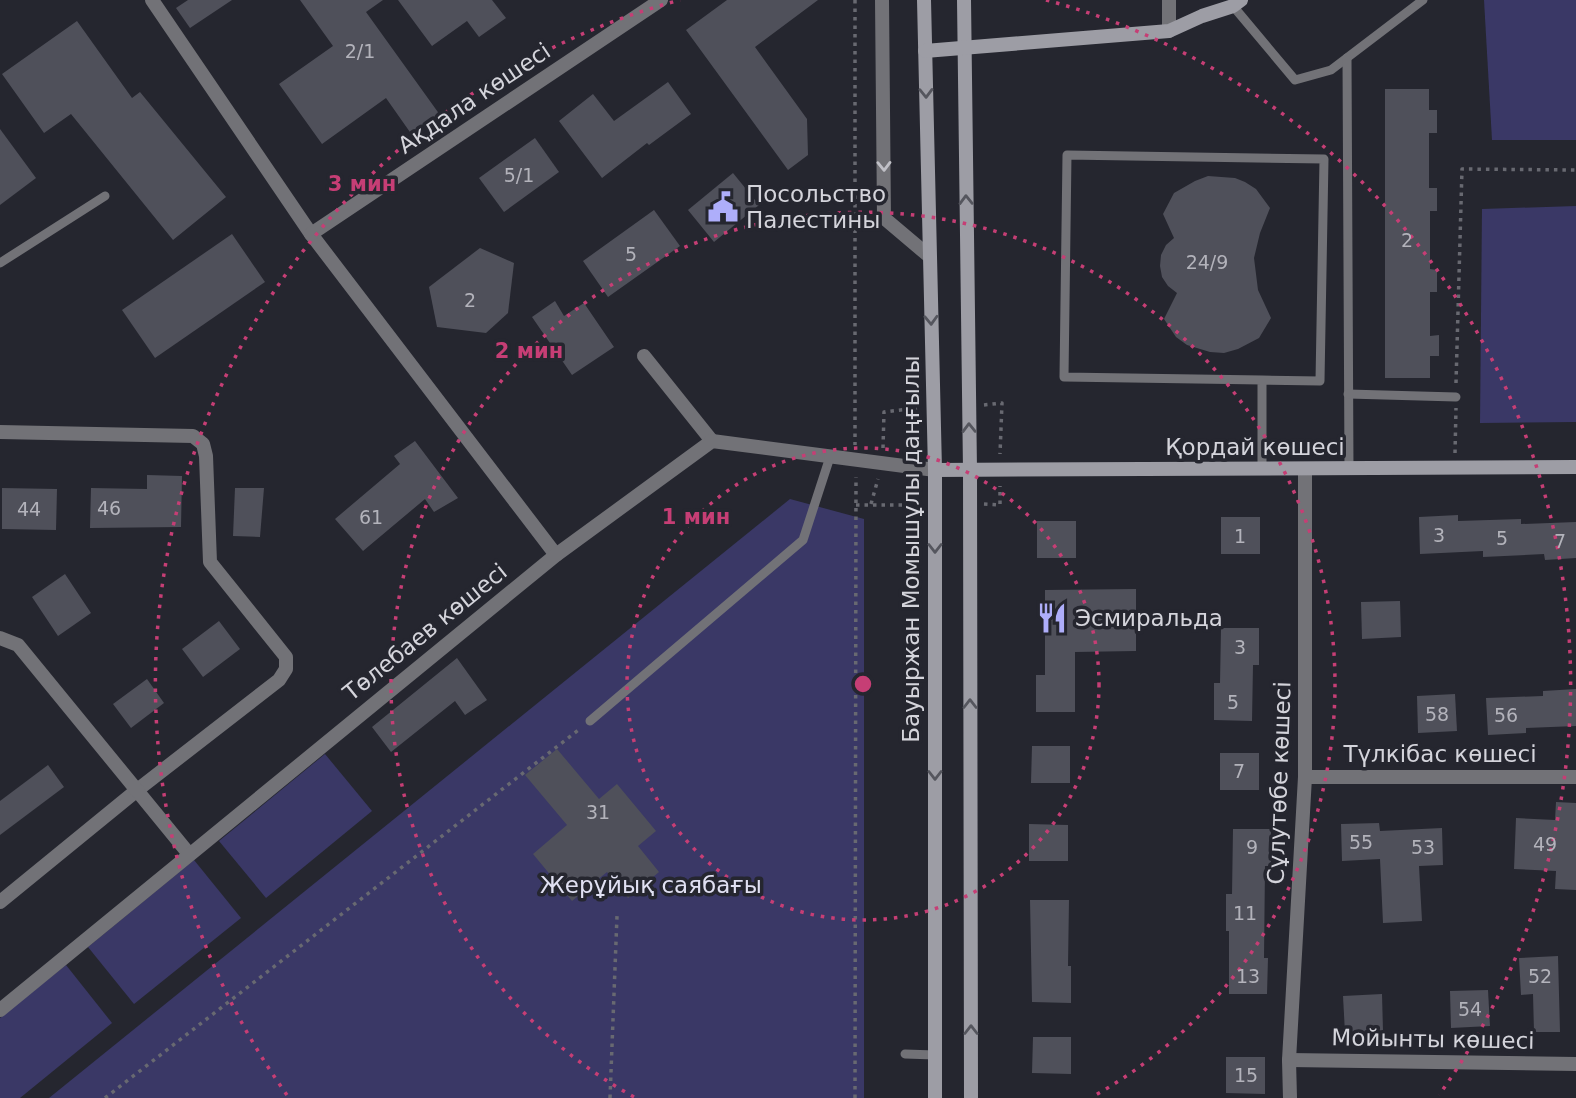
<svg xmlns="http://www.w3.org/2000/svg" width="1576" height="1098" font-family="'DejaVu Sans',sans-serif">
<rect width="100%" height="100%" fill="#25262f"/>
<g fill="#3a3866">
<polygon points="1484,0 1576,0 1576,140 1492,140"/>
<polygon points="1576,206 1576,422 1480,423 1482,209"/>
<polygon points="790,499 864,519 864,1098 49,1098"/>
<polygon points="325,754 372,811 266,898 219,841"/>
<polygon points="194,860 241,918 134,1004 88,947"/>
<polygon points="66,965 112,1023 20,1098 0,1098 0,1018"/>
</g>
<g fill="#4f505a">
<polygon points="188,0 232,0 190,28 176,8"/>
<polygon points="300,0 383,0 366,12 440,115 412,135 386,98 322,144 279,84 333,46"/>
<polygon points="398,0 492,0 506,18 479,37 467,21 432,46"/>
<polygon points="727,0 818,0 755,47 807,119 808,155 788,170 686,30"/>
<polygon points="77,21 132,98 140,92 226,197 173,240 71,114 44,133 2,74"/>
<polygon points="668,82 691,114 649,145 647,143 602,178 559,121 593,94 614,121"/>
<polygon points="1385,89 1429,89 1429,110 1437,110 1437,133 1429,133 1429,188 1437,188 1437,211 1430,211 1430,269 1437,270 1437,292 1430,292 1430,336 1439,335 1439,356 1430,356 1430,378 1385,378"/>
<polygon points="0,129 36,178 0,205"/>
<polygon points="535,138 559,172 504,212 479,178"/>
<polygon points="733,173 759,205 714,242 688,210"/>
<polygon points="1208,176 1235,178 1245,182 1256,189 1270,208 1260,233 1254,258 1258,290 1271,318 1259,338 1238,349 1224,353 1210,352 1187,345 1176,337 1164,319 1177,293 1168,286 1162,277 1160,266 1161,255 1166,245 1174,238 1163,214 1174,193 1195,181"/>
<polygon points="654,210 680,246 608,297 583,261"/>
<polygon points="232,234 265,282 155,358 122,310"/>
<polygon points="480,248 514,263 508,313 486,333 437,327 429,287"/>
<polygon points="555,301 564,316 584,303 614,347 572,375 532,317"/>
<polygon points="415,441 458,498 434,512 425,499 363,551 335,519 400,464 394,456"/>
<polygon points="147,475 182,476 181,527 90,528 91,488 147,489"/>
<polygon points="2,488 57,489 56,530 2,529"/>
<polygon points="235,488 264,488 260,537 233,536"/>
<polygon points="1458,515 1458,521 1521,519 1521,524 1576,522 1576,558 1545,560 1544,554 1483,557 1483,551 1420,554 1419,517"/>
<rect x="1221" y="517" width="39" height="37"/>
<rect x="1037" y="521" width="39" height="37"/>
<polygon points="65,574 91,613 58,636 32,597"/>
<polygon points="1136,589 1136,651 1075,652 1075,712 1036,712 1036,675 1045,675 1045,590"/>
<polygon points="1400,601 1401,637 1362,639 1361,602"/>
<polygon points="219,621 240,649 203,677 182,649"/>
<polygon points="1221,628 1259,628 1259,665 1253,665 1252,721 1214,720 1214,683 1220,683"/>
<polygon points="457,658 487,700 465,715 455,701 391,752 372,727"/>
<polygon points="147,679 164,703 131,728 113,704"/>
<polygon points="1576,689 1576,726 1526,728 1526,733 1488,735 1486,698 1543,696 1543,691"/>
<polygon points="1455,694 1457,731 1418,733 1417,696"/>
<polygon points="1032,746 1070,746 1070,783 1031,783"/>
<polygon points="557,749 599,799 617,784 656,831 638,846 659,872 628,898 607,872 572,901 533,854 567,825 525,775"/>
<rect x="1220" y="753" width="39" height="37"/>
<polygon points="48,765 64,787 0,835 0,801"/>
<polygon points="1556,802 1576,803 1576,890 1555,889 1556,871 1514,869 1516,818 1555,820"/>
<polygon points="1379,823 1380,831 1442,828 1443,865 1419,866 1422,921 1383,923 1380,859 1342,861 1341,824"/>
<polygon points="1029,824 1068,825 1068,861 1029,861"/>
<polygon points="1233,829 1271,829 1271,866 1265,866 1264,958 1268,958 1267,994 1229,994 1229,931 1226,931 1226,894 1232,894"/>
<polygon points="1030,900 1069,900 1068,966 1071,966 1071,1003 1032,1002"/>
<polygon points="1558,956 1560,1032 1534,1032 1533,994 1521,995 1519,958"/>
<polygon points="1488,990 1490,1026 1451,1028 1450,991"/>
<polygon points="1382,994 1383,1031 1345,1033 1343,996"/>
<polygon points="1033,1037 1071,1037 1071,1074 1032,1073"/>
<polygon points="1226,1057 1265,1057 1265,1094 1226,1093"/>
</g>
<g fill="none" stroke-linecap="round" stroke-linejoin="round">
<g stroke="#686971" stroke-width="3.5" stroke-dasharray="3.5 5" stroke-linecap="butt">
<polyline points="855,0 855,445"/>
<polyline points="1456,383 1462,169 1576,170"/>
<polyline points="984,405 1002,403 1000,454"/>
<polyline points="883,448 884,412 917,408"/>
<polyline points="1455,453 1456,408"/>
<polyline points="871,504 878,479"/>
<polyline points="984,504 1000,505 1000,486"/>
<polyline points="856,505 921,505"/>
<polyline points="105,1098 581,728"/>
<polyline points="610,1098 617,916"/>
<polyline points="855,1098 856,477"/>
</g>
<g stroke="#727277" stroke-width="9">
<polyline points="1233,6 1295,80 1331,70 1423,0"/>
<polyline points="1347,58 1349,470"/>
<polyline points="0,263 105,196"/>
<polyline points="1348,394 1456,397"/>
<polyline points="1262,469 1262,380 1320,381 1324,159 1067,155 1064,377 1262,380"/>
<polyline points="590,721 803,540 830,457"/>
<polyline points="905,1054 935,1055"/>
</g>
<g stroke="#727277" stroke-width="14">
<polyline points="152,0 311,234 556,555"/>
<polyline points="882,0 884,218 929,256"/>
<polyline points="1169,31 1169,0"/>
<polyline points="311,234 661,0"/>
<polyline points="644,356 712,441"/>
<polyline points="0,432 193,436 203,444 206,456 210,562 286,657 286,669 279,680 136,791 0,902"/>
<polyline points="0,638 18,645 189,854"/>
<polyline points="1305,777 1576,777"/>
<polyline points="0,1010 556,555 712,441 935,470"/>
<polyline points="1289,1060 1576,1064"/>
<polyline points="1290,1098 1289,1060 1305,777 1305,470"/>
</g>
<g stroke="#9d9da5" stroke-width="14">
<polyline points="924,0 935,470 935,1098"/>
<polyline points="964,0 970,470 971,1098"/>
<polyline points="925,51 1169,31 1202,16 1233,6 1241,0"/>
<polyline points="935,470 1576,467"/>
</g>
</g>
<defs><path id="oneway-chevron" d="M-2-3.5L2.5 0L-2 3.5" fill="none" stroke-width="1.6" stroke-linecap="round" stroke-linejoin="round" transform="scale(1.75)"/></defs>
<g stroke="#55565e">
<use href="#oneway-chevron" transform="translate(926 93) rotate(89)"/>
<use href="#oneway-chevron" transform="translate(966 200) rotate(-91)"/>
<use href="#oneway-chevron" transform="translate(931 320) rotate(88)"/>
<use href="#oneway-chevron" transform="translate(969 428) rotate(-91)"/>
<use href="#oneway-chevron" transform="translate(935 548) rotate(90)"/>
<use href="#oneway-chevron" transform="translate(970 704) rotate(-90)"/>
<use href="#oneway-chevron" transform="translate(935 775) rotate(90)"/>
<use href="#oneway-chevron" transform="translate(971 1030) rotate(-90)"/>
</g>
<use stroke="#c0c0c7" href="#oneway-chevron" transform="translate(884 166) rotate(89)"/>
<g fill="none" stroke="#c63e75" stroke-width="3.5" stroke-dasharray="3.5 7">
<circle cx="863" cy="684" r="236"/>
<path d="M634 1097A472 472 0 1 1 1092 1097"/>
<path d="M287 1095A708 708 0 0 1 680 0M1046 0A708 708 0 0 1 1439 1095"/>
</g>
<defs>
<g id="civic-bare" transform="scale(2.415)"><path d="M-.6-6.5H3V-4.5H.6V-3L4-1V1h2V6H-6V1h2V-1L-.6-3ZM-1.2 2.5V6h2.4V2.5Z" fill="#aeaefa" stroke="#25262f" stroke-width="2.5" paint-order="stroke"/></g>
<g id="restaurant-bare" transform="scale(2.415)"><path d="M-5-6h1v4h1v-4h1v4h1v-4h1v5L-1.5 .5V6h-2V.5L-5-1ZM5-6V6H3V1.5H1.5Q1.5-4 5-6Z" fill="#aeaefa" stroke="#25262f" stroke-width="2.5" paint-order="stroke"/></g>
</defs>
<g fill-rule="evenodd">
<use href="#civic-bare" x="723" y="207"/>
<use href="#restaurant-bare" x="1052" y="618"/>
</g>
<g text-anchor="middle" dominant-baseline="central" stroke-width="7" stroke-linejoin="round" paint-order="stroke">
<g font-size="19" fill="#b3b3bb">
<text x="360" y="51">2/1</text>
<text x="519" y="175">5/1</text>
<text x="1407" y="240">2</text>
<text x="631" y="254">5</text>
<text x="1207" y="262">24/9</text>
<text x="470" y="300">2</text>
<text x="109" y="508">46</text>
<text x="29" y="509">44</text>
<text x="371" y="517">61</text>
<text x="1439" y="535">3</text>
<text x="1240" y="536">1</text>
<text x="1502" y="538">5</text>
<text x="1560" y="541">7</text>
<text x="1240" y="647">3</text>
<text x="1233" y="702">5</text>
<text x="1437" y="714">58</text>
<text x="1506" y="715">56</text>
<text x="1239" y="771">7</text>
<text x="598" y="812">31</text>
<text x="1361" y="842">55</text>
<text x="1545" y="844">49</text>
<text x="1252" y="847">9</text>
<text x="1423" y="847">53</text>
<text x="1245" y="913">11</text>
<text x="1248" y="976">13</text>
<text x="1540" y="976">52</text>
<text x="1470" y="1009">54</text>
<text x="1246" y="1075">15</text>
</g>
<g font-size="23" fill="#d4d4db" stroke="#25262f">
<text transform="translate(474 98) rotate(-34)">Ақдала көшесі</text>
<text x="1255" y="447">Қордай көшесі</text>
<text transform="translate(911 549) rotate(-90)">Бауыржан Момышұлы даңғылы</text>
<text transform="translate(425 632) rotate(-39)">Төлебаев көшесі</text>
<text x="1440" y="754">Түлкібас көшесі</text>
<text transform="translate(1279 783) rotate(-88)">Сұлутөбе көшесі</text>
<text transform="translate(1433 1039) rotate(1)">Мойынты көшесі</text>
</g>
<g font-size="23" fill="#d4d4db" stroke="#25262f" text-anchor="start">
<text x="746" y="194">Посольство<tspan x="746" dy="26">Палестины</tspan></text>
<text x="1075" y="618">Эсмиральда</text>
</g>
<g font-size="23" fill="#e0e0f2" stroke="#25262f">
<text x="651" y="885">Жерұйық саябағы</text>
</g>
</g>
<circle cx="863" cy="684" r="10" fill="#c63e75" stroke="#25262f" stroke-width="3.5"/>
<g font-size="21" text-anchor="middle" font-weight="bold" fill="#c63e75" stroke="#25262f" stroke-width="7" stroke-linejoin="round" paint-order="stroke">
<text x="362" y="191">3 мин</text>
<text x="529" y="358">2 мин</text>
<text x="696" y="524">1 мин</text>
</g>
</svg>
